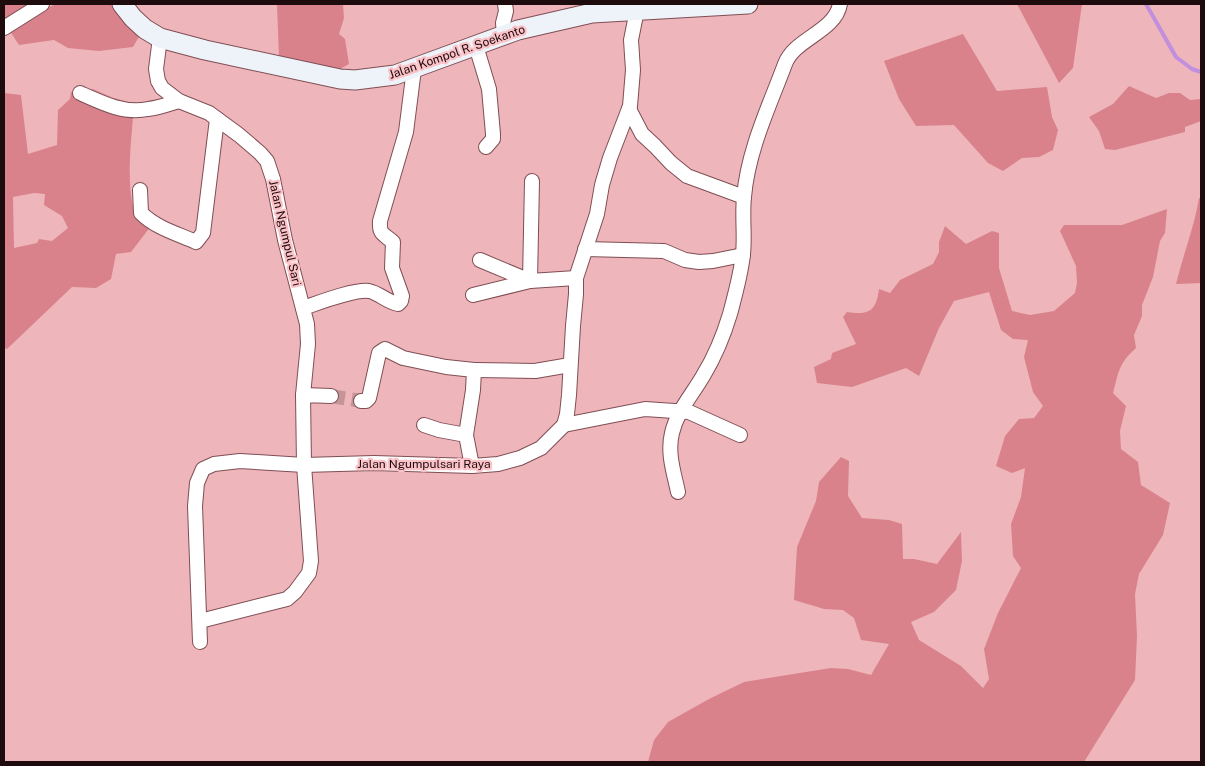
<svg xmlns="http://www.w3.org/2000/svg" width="1205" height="766" font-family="'Public Sans',sans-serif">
<rect width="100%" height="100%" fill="#eeb6ba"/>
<g fill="#d9828b" fill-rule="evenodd">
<polygon points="4,4 27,4 41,10 57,4 126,4 141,33 133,47 99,51 68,48 54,40 19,45 4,22"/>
<polygon points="277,4 343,4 344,18 339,34 345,39 349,64 338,70 279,58"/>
<polygon points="1017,4 1082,4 1073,68 1059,83"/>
<polygon points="963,34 997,91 1047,87 1052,117 1058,130 1053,150 1039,157 1022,158 1003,171 988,163 954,125 916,126 899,99 884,61"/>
<polygon points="1129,86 1156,98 1169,93 1180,93 1190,100 1201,99 1201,121 1185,127 1185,132 1115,150 1105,149 1099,131 1089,117 1113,104"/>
<path d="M93 89 111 97 134 104C133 128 123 198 138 217 141 221 147 223 151 226L131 252 116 254 111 279 96 288 72 287 7 349 4 348V93L21 95 28 154 57 145 58 110 70 99 71 92ZM34 193 45 194 44 205 62 216 68 228 52 241 39 239 37 243 14 248 13 197Z"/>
<path d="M1199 198H1201V283L1176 284C1183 255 1194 228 1199 198Z"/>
<path d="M1167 209 1165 233 1160 241 1153 277 1142 305V316L1134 335 1136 348C1118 364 1119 372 1113 393L1126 406 1120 431 1121 449 1138 462 1141 485 1170 503 1163 535 1139 574 1135 594 1137 636 1135 680 1084 762H648L654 740 668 722 709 699 744 682 831 668 848 669 871 675 889 644 861 640 854 618 843 610 824 609 794 600 797 547 816 501 819 482 841 457 849 461 848 496 862 518 889 520 902 524 903 559H914L937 564 961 532 962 561 956 590 934 612 911 622 919 640 961 666 983 688 989 679 984 649 998 613 1021 568 1013 556 1011 524 1021 497 1025 468 1012 473 996 466 1005 436 1019 419 1034 418 1043 406 1033 392 1024 357 1028 340 1013 339 1001 330 989 292 954 301 939 328 919 376 906 368 852 387 817 383 814 367 831 359 832 353 856 344 843 317 847 312C869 315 876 312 879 289L890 293 900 280 933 264 939 252V242L945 226 966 244 992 231 999 233V268L1012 311 1030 315 1054 311 1075 293 1077 283 1076 266 1060 231 1064 225H1122Z"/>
</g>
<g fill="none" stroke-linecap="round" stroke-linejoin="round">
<polyline stroke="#c18fdd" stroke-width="4" points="1146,4 1176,57 1192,69 1201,72"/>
<polyline stroke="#c49498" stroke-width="14" stroke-dasharray="14 7" stroke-linecap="butt" points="331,396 361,401"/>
<g stroke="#7f4e54" stroke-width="16">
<g id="street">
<polyline points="4,28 42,4"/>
<polyline points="504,35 503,23 506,11 505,4"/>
<polyline points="160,38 156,69 158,81 162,88 179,101 209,113 239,135 260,153 267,161 273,179 285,240 307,324 308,344 303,395"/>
<polyline points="476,46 489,89 493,134 493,139 486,147"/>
<path d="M80 93C102 103 124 114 148 109 159 108 169 104 179 101"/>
<polyline points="629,109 642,134 655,146 671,163 687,176 744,197"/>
<path d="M140 190 141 213C156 228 178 234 196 242L203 233 217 119"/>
<polyline points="585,249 664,251 685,260 699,262 713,261 743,255"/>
<polyline points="480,260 530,281 532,181"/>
<polyline points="473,295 530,281 576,278"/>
<path d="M303 308C318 303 354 289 369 291 379 293 387 302 398 304L401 301 402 296 392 268 393 242C384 234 379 235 380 221L406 132 414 69"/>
<polyline points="474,370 535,371 570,365"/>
<polyline points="361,401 366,401 369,398 379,353 385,349 403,358 446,367 474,370 473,390 466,435 439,430 424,425"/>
<polyline points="564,425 645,409 689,412 740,435"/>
<polyline points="466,435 472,466"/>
<path d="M678 492C674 473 667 453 672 433 677 411 692 395 703 376 714 358 724 334 730 314 735 295 741 274 743 254 745 236 742 216 744 197 748 150 769 107 785 64 795 38 835 32 840 4"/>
<polyline points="200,621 287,599 295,592 309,573 311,561 304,465 303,395 331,396"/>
<polyline points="200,642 195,506 197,483 203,469 214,464 240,461 304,465 374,463 472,466 498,464 520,458 541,448 564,425 567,414 569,395 573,326 576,294 576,278 597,214 602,185 610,158 630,106 633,70 631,40 637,10 636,4"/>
</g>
</g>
<g stroke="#7f4e54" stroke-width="21">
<polyline id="secondary" points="122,4 133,18 145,29 160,38 205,50 340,79 355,80 395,75 518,30 592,13 748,4"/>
</g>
<use href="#street" stroke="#fff" stroke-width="14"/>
<use href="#secondary" stroke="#edf3f9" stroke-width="19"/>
</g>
<g text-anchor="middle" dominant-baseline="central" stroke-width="4.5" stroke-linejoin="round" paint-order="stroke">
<g font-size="12" fill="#1e0b0e" stroke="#fbc2c7">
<text transform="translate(457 52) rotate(-19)">Jalan Kompol R. Soekanto</text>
<text transform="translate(285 233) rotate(77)">Jalan Ngumpul Sari</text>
<text x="424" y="464">Jalan Ngumpulsari Raya</text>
</g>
</g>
<rect width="1205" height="766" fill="none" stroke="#1e0b0e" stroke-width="10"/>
</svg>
